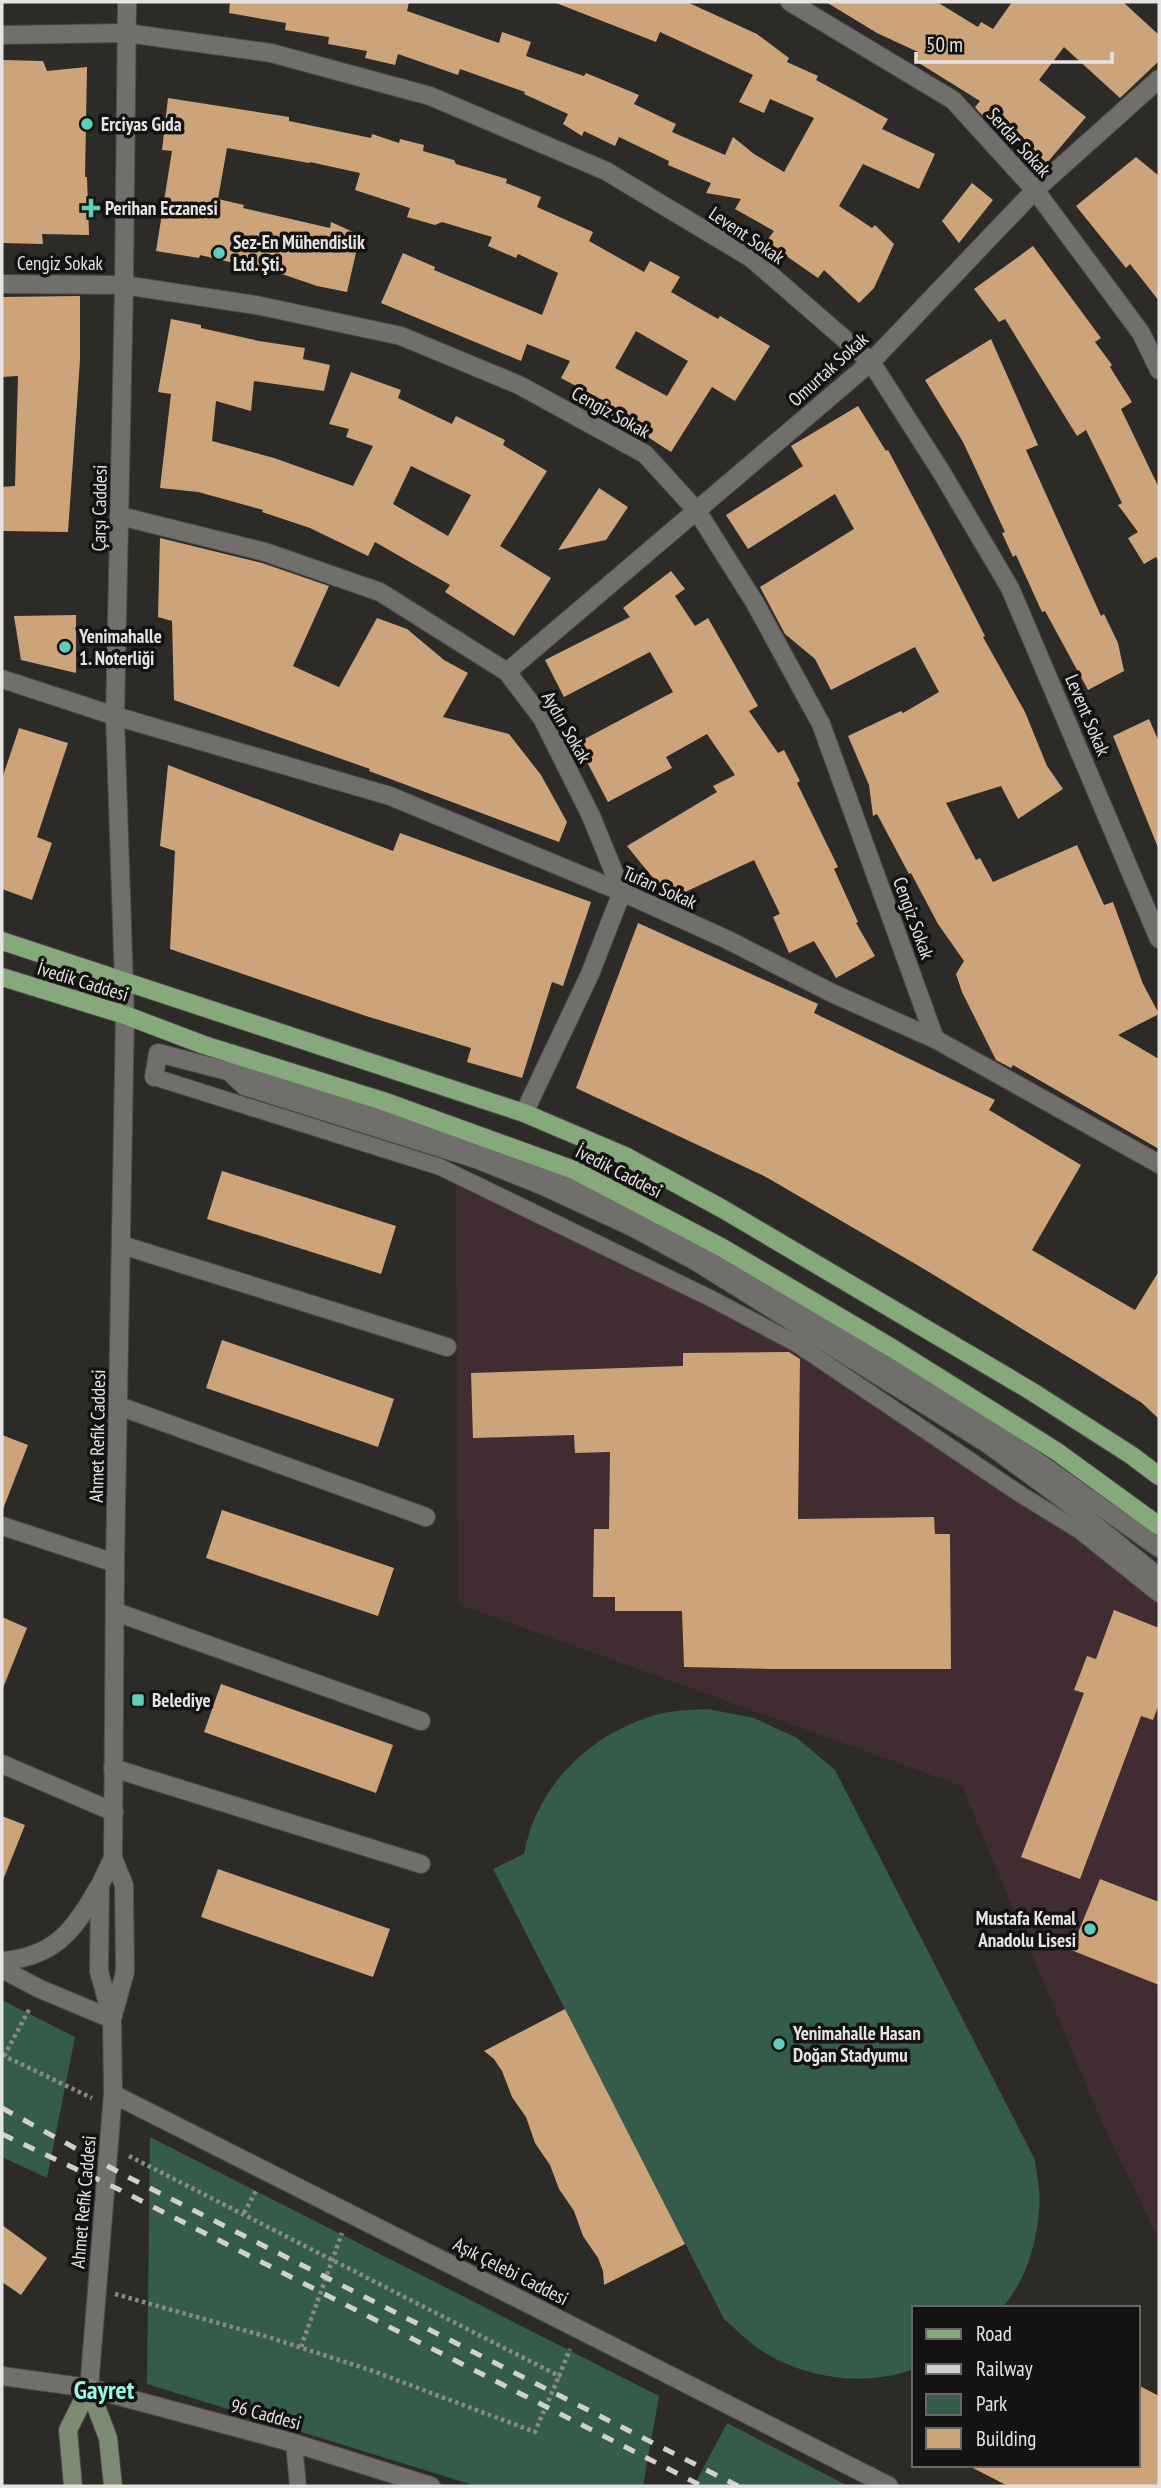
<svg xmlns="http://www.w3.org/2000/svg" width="1161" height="2488" font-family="'PT Sans Narrow',sans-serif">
<rect width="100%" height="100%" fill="#2d2b28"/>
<polygon fill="#402c31" points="456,1183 797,1344 1159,1594 1159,2240 1102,2123 962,1786 458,1604"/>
<g fill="#355b4a">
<path d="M708 1709 754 1718 797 1738 835 1770 1035 2160C1037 2176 1041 2194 1039 2210 1037 2244 1025 2282 1002 2308H914V2369C865 2387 806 2379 762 2351 748 2342 736 2329 724 2319L493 1869 524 1854C537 1784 592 1732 659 1714 674 1710 692 1710 708 1709Z"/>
<polygon points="2,2000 75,2037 47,2178 2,2157"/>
<polygon points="150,2137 659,2396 643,2486 476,2486 147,2384"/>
<polygon points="727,2423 848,2486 694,2486"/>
</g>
<g fill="#cda47a" fill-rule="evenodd">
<polygon points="230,2 409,2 407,11 499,43 502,32 531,42 526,56 584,76 586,73 639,95 634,104 676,124 672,132 725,155 733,137 754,154 784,172 814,118 770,99 764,113 739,102 753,75 660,32 656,42 556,3 687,2 757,34 789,58 787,62 818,76 816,80 888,119 882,129 935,154 919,189 863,164 839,206 872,228 875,225 894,244 874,288 859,303 824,270 818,278 766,242 774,231 735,209 741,199 706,193 711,183 668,165 669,161 619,137 615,146 584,131 582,136 563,124 568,114 524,94 525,92 460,69 458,75 398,54 395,65 365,58 367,51 328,44 329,37 285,30 286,23 229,13"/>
<polygon points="826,2 937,2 978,27 981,22 993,29 1012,2 1123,2 1159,35 1159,61 1120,98 1064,47 1039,80 1086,117 1046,164 980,113 975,107 980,101 914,60 918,52 877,33"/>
<polygon points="2,60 43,61 47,71 87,67 85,177 87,177 89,235 42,234 43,244 2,243"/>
<path d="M168 98 289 117V121L371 138 372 134 399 143 400 139 424 145 423 151 454 160 456 164 507 179 506 183 541 197 537 207 593 232 589 241 644 272 650 261 680 277 671 292 718 319 720 316 770 346 735 401 712 387 671 452 640 432 637 437 597 415 604 401 561 378 570 361 527 344 521 361 381 303 403 253 435 267 434 270 542 315 558 273 518 254 516 258 488 246 492 237 442 222 435 225 407 217 410 208 355 190 360 173 310 162 309 163 227 148 218 199 244 205 243 208 330 228 331 222 360 235 347 292 317 286 285 275 200 255 199 258 156 251 172 151 162 150ZM636 331 688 361 667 396 615 368Z"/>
<polygon points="1136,157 1159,176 1159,301 1130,264 1126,268 1076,206"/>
<polygon points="972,183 993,200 959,243 942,221"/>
<polygon points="1033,246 1101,338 1095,342 1112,365 1110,367 1132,402 1121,409 1159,488 1159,561 1156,557 1144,564 1128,538 1138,532 1118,505 1122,503 1086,430 1077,436 1005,319 999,322 974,289"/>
<polygon points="80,296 80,360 68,532 2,531 2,487 15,486 18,376 2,377 2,297"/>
<path d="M171 319 201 325V328L259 341 305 348 303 359 330 365 324 391 254 381 251 411 216 401 212 441 274 458 353 486 373 446 346 437 349 429 329 424 351 372 401 390 398 398 452 424 456 416 505 440 503 445 547 471 500 546 551 578 514 636 445 592 450 585 375 542 368 556 310 528 262 512 263 510 198 492 160 488 171 394 158 392ZM411 466 471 495 448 536 393 504Z"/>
<polygon points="991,339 1038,445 1026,450 1101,616 1104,614 1118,643 1124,671 1088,690 1045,611 1042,612 1016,555 1013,557 1002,533 1005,532 963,442 925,380"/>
<polygon points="858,406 886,451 888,450 929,527 985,636 983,637 1025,712 1047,766 1063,789 1018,819 1001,786 946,803 976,860 980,858 993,882 1077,845 1104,905 1113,902 1143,984 1159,1014 1118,1035 1159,1059 1159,1149 1013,1065 1011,1068 996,1060 962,992 956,974 964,961 938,924 911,873 909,874 877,814 873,816 869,785 848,736 901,711 903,713 939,692 915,647 831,690 815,659 785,634 760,587 854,529 835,494 748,549 726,515 803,466 791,446"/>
<polygon points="599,488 628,507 606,540 558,550"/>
<polygon points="160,538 262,563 329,586 293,666 339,687 377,618 407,629 444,660 468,673 443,717 509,734 541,775 567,822 559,842 369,771 370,769 174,700 172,621 158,617"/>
<polygon points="671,571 685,589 675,596 695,626 708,618 758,706 749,711 778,753 784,750 800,781 797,783 838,867 834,869 858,922 856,923 875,956 836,978 814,941 789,953 773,917 780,914 754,860 670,899 627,846 717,792 713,786 735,775 707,734 666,757 672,768 608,802 577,743 673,692 650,652 564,697 545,660 630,617 623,608"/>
<polygon points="76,615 76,673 21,660 14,616"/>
<polygon points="1149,719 1159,742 1159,850 1113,736"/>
<polygon points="19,728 68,743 37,837 52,843 32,900 2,889 2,779"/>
<polygon points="168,765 393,851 400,833 591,902 563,986 552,982 522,1078 467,1062 471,1048 366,1016 170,949 175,851 160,846"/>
<polygon points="638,923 818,1004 814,1013 995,1100 989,1110 1081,1165 1032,1250 1135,1310 1159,1271 1159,1419 1142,1403 1083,1366 924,1269 766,1177 576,1088"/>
<polygon points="222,1171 396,1226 381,1274 207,1219"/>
<polygon points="222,1340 394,1399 378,1447 206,1388"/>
<polygon points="789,1352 800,1359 798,1519 934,1517 935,1534 950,1534 951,1669 771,1669 684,1667 682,1611 615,1611 615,1597 593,1597 594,1529 609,1529 610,1452 575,1453 574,1435 473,1438 471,1373 683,1366 683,1353"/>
<polygon points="2,1435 28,1445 3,1509 2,1509"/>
<polygon points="222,1510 394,1568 378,1616 206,1558"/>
<polygon points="1114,1610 1159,1628 1159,1704 1153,1720 1141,1716 1080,1879 1021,1857 1084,1693 1074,1690 1087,1656 1096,1659"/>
<polygon points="2,1617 27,1628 3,1688 2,1687"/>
<polygon points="221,1684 393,1745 376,1793 204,1732"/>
<polygon points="2,1816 25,1825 3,1880 2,1880"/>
<polygon points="218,1869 390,1929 373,1977 201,1917"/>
<polygon points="1100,1879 1159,1902 1159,1985 1071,1950"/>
<polygon points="565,2009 685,2244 604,2285 603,2271 598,2258 583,2236 574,2211 559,2189 550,2165 535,2143 526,2117 512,2097 502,2071 494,2059 484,2051"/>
<polygon points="2,2225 47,2258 21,2295 2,2282"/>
<polygon points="1138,2385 1159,2396 1159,2486 1008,2486 967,2465 1138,2465"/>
</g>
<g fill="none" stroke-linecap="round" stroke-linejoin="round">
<g stroke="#4b4948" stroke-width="18">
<g id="service">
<polyline points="225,1069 244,1087 476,1160 543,1187 632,1228 695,1262 986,1444 1094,1523 1159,1576"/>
<polyline points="154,1077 440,1167 710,1298 797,1344 1020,1494 1080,1531 1159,1594"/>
<polyline points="294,2443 298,2486"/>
</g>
</g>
<g stroke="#4b4948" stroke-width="20">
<polyline id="pedestrian" points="154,1077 158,1053 354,1104 499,1158 582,1193 756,1283 903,1374 1031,1457 1159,1548"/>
</g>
<g stroke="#4b4948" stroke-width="20">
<g id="minor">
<polyline points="790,2 953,100 1035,190 1141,333 1159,370"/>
<polyline points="2,35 126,33 271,53 430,96 606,171 751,258 871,362 942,473 1010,588 1159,939"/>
<polyline points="2,284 124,285 256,305 401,336 519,385 645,454 697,511 755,603 821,724 935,1039"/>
<polyline points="120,516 265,552 380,592 507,672 542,718 591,816 622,892 590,974 524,1113"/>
<polyline points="507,672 871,362 1035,190 1159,79"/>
<polyline points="2,679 115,716 390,796 622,892 726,939 832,993 935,1039 1159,1164"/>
<polyline points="122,1245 447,1347"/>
<polyline points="119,1406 426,1517"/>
<polyline points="2,1526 115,1563"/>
<polyline points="116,1612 421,1721"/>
<polyline points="2,1764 114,1812"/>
<polyline points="113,1768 421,1864"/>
<polyline points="113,1858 100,1885 99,1971 112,2019 113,2094 89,2388 294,2443 431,2486"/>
<path d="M2 1961C54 1957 74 1931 98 1888"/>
<polyline points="2,1969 40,1989 112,2019"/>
<polyline points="112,2019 125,1972 124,1885 113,1858 115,1563 125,1015"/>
</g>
</g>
<g stroke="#4b4948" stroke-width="20">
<g id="tertiary">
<polyline points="125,1015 115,716 124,285 127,2"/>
<polyline points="113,2094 889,2486"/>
<polyline points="2,2376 89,2388"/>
</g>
</g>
<g stroke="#4b4948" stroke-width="20">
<g id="secondary">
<polyline points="89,2388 108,2438 113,2486"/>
<polyline points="73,2486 68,2430 89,2388"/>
</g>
</g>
<g stroke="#4b4948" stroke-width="20">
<g id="primary">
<polyline points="2,941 524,1113 625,1156 721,1208 1031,1391 1131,1455 1159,1476"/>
<polyline points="2,977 125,1015 204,1045 383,1101 574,1170 721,1247 892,1348 1056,1451 1159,1526"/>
</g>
</g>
<g stroke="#8a8987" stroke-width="4.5" stroke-dasharray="3.5 3.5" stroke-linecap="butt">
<polyline points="2,2055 92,2098"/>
<polyline points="4,2056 30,2008"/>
<polyline points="129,2156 559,2376 570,2349"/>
<polyline points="244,2213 257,2189"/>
<polyline points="115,2294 268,2337 370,2370 535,2432 559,2376"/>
<polyline points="301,2347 342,2233"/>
</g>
<use href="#service" stroke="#716f6c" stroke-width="16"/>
<use href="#pedestrian" stroke="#716f6c" stroke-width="18"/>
<use href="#minor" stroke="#716f6c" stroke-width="18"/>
<use href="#tertiary" stroke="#716f6c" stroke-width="18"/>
<use href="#secondary" stroke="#7b8c73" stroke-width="18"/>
<use href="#primary" stroke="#85a97a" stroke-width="18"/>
<g stroke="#d1d0ce" stroke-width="5" stroke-dasharray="12 12" stroke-linecap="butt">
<polyline points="2,2108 124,2175 738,2486"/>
<polyline points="2,2134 118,2189 702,2486"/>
</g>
</g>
<g fill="#5cceba" stroke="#141312" stroke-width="2.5">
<circle cx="87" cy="124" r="7"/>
<path d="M87.5 197.5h7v7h7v7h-7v7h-7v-7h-7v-7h7z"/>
<circle cx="219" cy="253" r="7"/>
<circle cx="65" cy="647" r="7"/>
<rect x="131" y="1693" width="14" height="14" rx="3.5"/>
<circle cx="1090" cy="1929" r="7"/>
<circle cx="779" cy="2044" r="7"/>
</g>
<g text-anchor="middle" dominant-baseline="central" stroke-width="7" stroke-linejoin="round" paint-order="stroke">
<g font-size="19" font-weight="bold" fill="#e5e4e3" stroke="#141312" text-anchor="start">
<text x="101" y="124">Erciyas Gıda</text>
<text x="105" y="208">Perihan Eczanesi</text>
<text x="233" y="242">Sez-En Mühendislik<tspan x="233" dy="22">Ltd. Şti.</tspan></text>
<text x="79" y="636">Yenimahalle<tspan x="79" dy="22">1. Noterliği</tspan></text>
<text x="152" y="1700">Belediye</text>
<text x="1076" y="1918" text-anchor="end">Mustafa Kemal<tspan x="1076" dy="22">Anadolu Lisesi</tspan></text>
<text x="793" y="2033">Yenimahalle Hasan<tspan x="793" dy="22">Doğan Stadyumu</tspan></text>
</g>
<g font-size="19" fill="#e5e4e3" stroke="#141312">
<text transform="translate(1019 142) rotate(48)">Serdar Sokak</text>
<text transform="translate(747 235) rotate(34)">Levent Sokak</text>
<text x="60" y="263">Cengiz Sokak</text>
<text transform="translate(828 369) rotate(-42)">Omurtak Sokak</text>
<text transform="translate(611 412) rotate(29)">Cengiz Sokak</text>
<text transform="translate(99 508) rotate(-89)">Çarşı Caddesi</text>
<text transform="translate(1088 715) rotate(67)">Levent Sokak</text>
<text transform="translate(567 727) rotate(60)">Aydın Sokak</text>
<text transform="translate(660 887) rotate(24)">Tufan Sokak</text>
<text transform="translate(914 918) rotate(70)">Cengiz Sokak</text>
<text transform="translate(83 981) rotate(17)">İvedik Caddesi</text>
<text transform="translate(619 1171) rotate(27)">İvedik Caddesi</text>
<text transform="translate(97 1436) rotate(-89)">Ahmet Refik Caddesi</text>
<text transform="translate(83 2202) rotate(-85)">Ahmet Refik Caddesi</text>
<text transform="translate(511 2271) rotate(27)">Aşık Çelebi Caddesi</text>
<text transform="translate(266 2414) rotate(15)">96 Caddesi</text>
</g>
<g font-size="26" font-weight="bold" fill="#94fae6" stroke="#141312">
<text x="104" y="2389">Gayret</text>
</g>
</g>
<rect width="1161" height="2488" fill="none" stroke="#e5e4e3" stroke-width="7"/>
<rect x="912" y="2306" width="228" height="161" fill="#141312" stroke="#686766" stroke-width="2"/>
<rect x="926" y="2329" width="35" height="10" fill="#85a97a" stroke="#686766" stroke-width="2"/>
<text x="976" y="2341" font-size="21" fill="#e5e4e3">Road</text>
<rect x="926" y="2364" width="35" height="10" fill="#d1d0ce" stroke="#686766" stroke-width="2"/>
<text x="976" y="2376" font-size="21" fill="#e5e4e3">Railway</text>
<rect x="926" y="2394" width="35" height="21" fill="#355b4a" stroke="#686766" stroke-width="2"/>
<text x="976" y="2411" font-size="21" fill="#e5e4e3">Park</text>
<rect x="926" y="2428" width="35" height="21" fill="#cda47a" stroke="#686766" stroke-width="2"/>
<text x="976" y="2446" font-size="21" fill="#e5e4e3">Building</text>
<path d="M916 52v10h196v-10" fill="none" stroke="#e5e4e3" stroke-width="3.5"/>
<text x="926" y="52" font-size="21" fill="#e5e4e3" stroke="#141312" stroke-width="5" paint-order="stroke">50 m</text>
</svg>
